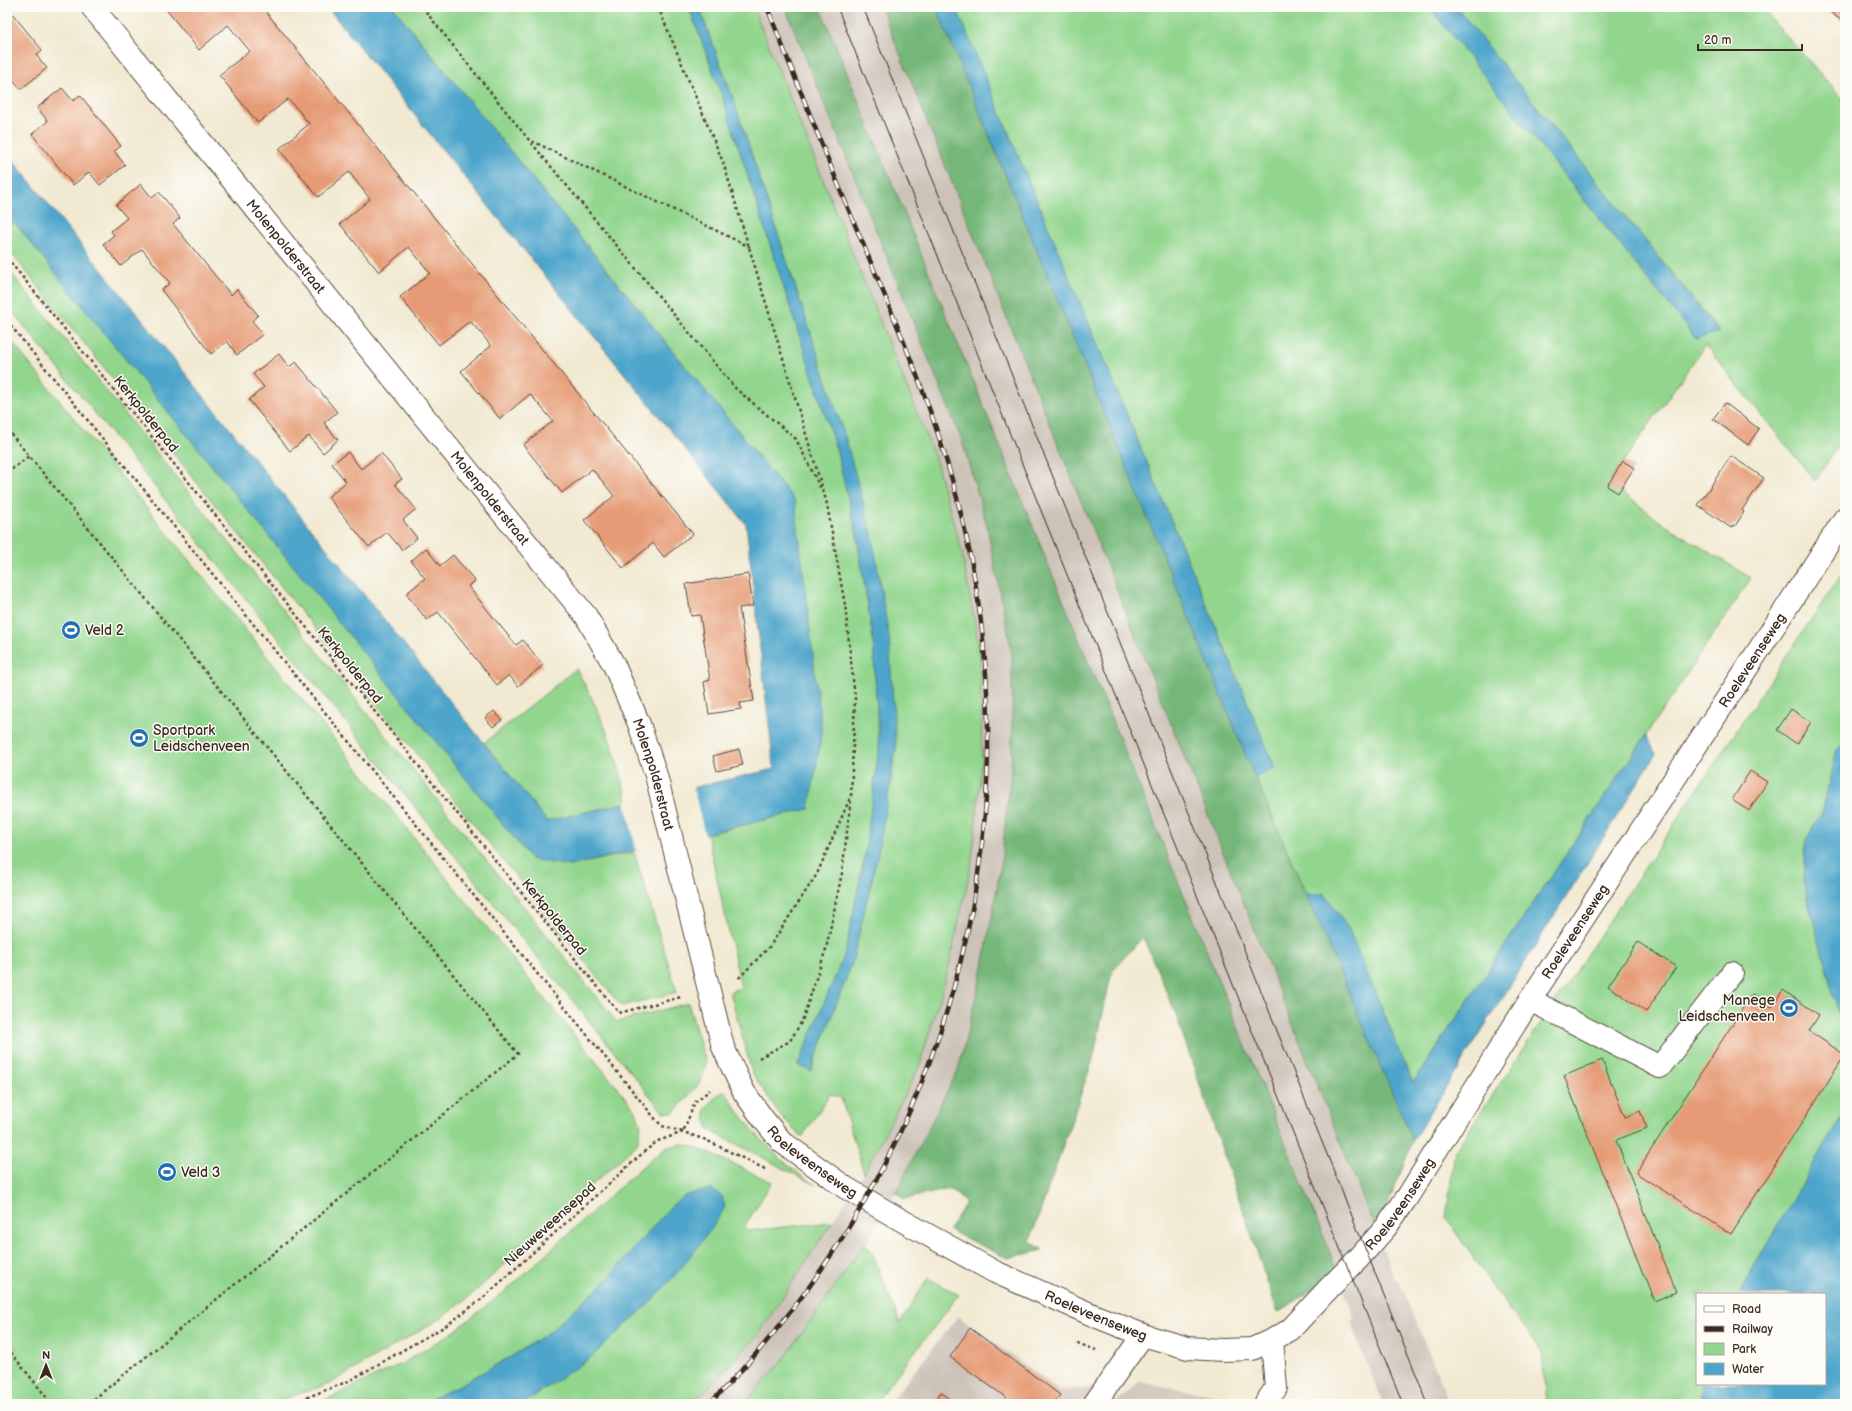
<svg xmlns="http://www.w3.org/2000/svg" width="1852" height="1411" font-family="'Balsamiq Sans',sans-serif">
<rect width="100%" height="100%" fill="#fdfcf7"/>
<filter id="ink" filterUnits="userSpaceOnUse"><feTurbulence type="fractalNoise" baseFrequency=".025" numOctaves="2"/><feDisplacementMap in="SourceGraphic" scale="8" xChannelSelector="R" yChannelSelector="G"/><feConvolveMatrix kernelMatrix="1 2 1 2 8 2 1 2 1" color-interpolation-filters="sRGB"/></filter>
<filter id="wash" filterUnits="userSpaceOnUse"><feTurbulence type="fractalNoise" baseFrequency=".012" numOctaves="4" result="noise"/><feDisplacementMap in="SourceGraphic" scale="16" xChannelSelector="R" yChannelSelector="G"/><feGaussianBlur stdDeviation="0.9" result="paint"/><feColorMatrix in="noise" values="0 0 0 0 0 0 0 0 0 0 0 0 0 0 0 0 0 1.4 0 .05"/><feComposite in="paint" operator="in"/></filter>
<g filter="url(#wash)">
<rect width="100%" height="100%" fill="#f1e9d1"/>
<g fill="#ccc2b8">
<polygon points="753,7 785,7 964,447 986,522 1012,653 1012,760 1001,865 982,972 958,1070 896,1192 871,1236 781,1363 744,1404 692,1404 757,1336 864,1173 919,1067 982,758 980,653 962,553 934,455"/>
<polygon points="820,7 881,7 1395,1279 1398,1278 1450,1404 1383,1404 1354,1332 1353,1320 1355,1319 1328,1248"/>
<polygon points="958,1316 1059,1390 1095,1388 1116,1402 1139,1382 1248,1401 1246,1404 889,1404"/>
</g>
<g fill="#92d68e" stroke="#668056">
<polygon points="393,7 689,7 722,96 837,452 857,536 873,639 879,748 865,854 845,953 798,1065 811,1071 852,963 877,858 896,749 846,440 734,101 699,7 753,7 934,455 962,553 980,653 982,758 972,861 949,966 919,1067 864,1173 841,1098 830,1094 802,1137 781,1116 752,1073 730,992 741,987 707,834 809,809 795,501"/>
<polygon points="956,7 1429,7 1696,339 1719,331 1456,7 1760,7 1845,101 1845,435 1815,481 1705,345 1609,482 1662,523 1751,578 1413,1083 1349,930 1325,895 1306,894 1255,777 1275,768"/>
<polygon points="14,222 569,866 634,852 677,992 621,1006 7,248 7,228"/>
<polygon points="7,268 617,1022 688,1003 706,1063 701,1082 673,1113 663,1112 7,305"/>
<polygon points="7,336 636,1111 641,1126 637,1144 469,1297 438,1320 329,1384 268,1404 7,1404"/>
<polygon points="1845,569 1845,742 1837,751 1822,813 1806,840 1804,886 1845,1037 1845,1110 1738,1294 1697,1294 1697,1384 1702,1384 1700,1404 1546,1404 1542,1352 1496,1291 1446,1218 1455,1151"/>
<path d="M576 669C600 710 618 755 627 802L547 822 484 743Z"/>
<path d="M725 1091C749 1130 777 1161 816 1185L709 1130 706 1121 705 1109 716 1096Z"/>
<polygon points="681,1144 698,1148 772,1182 744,1227 748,1231 832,1222 757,1336 692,1404 522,1404 590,1358 604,1283 549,1332 514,1355 460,1385 422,1404 317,1404 403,1363 452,1333 508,1289 644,1165 666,1148"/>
<polygon points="864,1245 871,1250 900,1323 928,1278 959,1295 874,1404 744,1404 781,1363"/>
</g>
<g fill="#75b779" stroke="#58704c">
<polygon points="785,7 820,7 1338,1272 1278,1313 1175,1012 1143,937 1112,971 1093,1059 1030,1241 1043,1250 1007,1258 949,1230 966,1203 950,1189 905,1199 896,1192 958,1070 982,972 1001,865 1012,760 1012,653 986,522 962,441"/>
<polygon points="881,7 936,7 1255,777 1413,1140 1377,1233"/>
</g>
<g fill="#4ea5cb" stroke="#446874">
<polygon points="327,7 393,7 795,501 822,733 809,809 569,866 531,859 14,222 7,228 7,220 10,217 7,214 7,153 547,821 774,769 746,524"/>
<polygon points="689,7 699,7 734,101 846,440 872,535 889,637 896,749 877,858 852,963 811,1071 798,1065 845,953 865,854 879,748 873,639 857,536 837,452 722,96"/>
<polygon points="936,7 956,7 1275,768 1255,777"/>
<polygon points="1429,7 1456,7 1719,332 1696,339"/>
<polygon points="1646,735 1656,754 1413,1140 1306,894 1325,894 1349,930 1413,1083"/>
<polygon points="1845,742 1845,1037 1804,886 1806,840 1822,813 1837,750"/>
<polygon points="1845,1110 1845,1404 1700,1404 1702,1384 1825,1384 1825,1294 1738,1294"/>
<polygon points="711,1189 722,1196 725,1207 714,1225 683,1266 651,1302 590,1358 522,1404 422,1404 460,1385 514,1355 549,1332 604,1283 670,1207 686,1195"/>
</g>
<polygon fill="#f1e9d1" points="693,786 705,836 637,853 625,801"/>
<g id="blocks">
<g fill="#e69b76">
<polygon points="7,7 42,50 36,55 47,68 21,89 10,76 7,78"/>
<polygon points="164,7 244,7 246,8 262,7 693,534 664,557 653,543 623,568 584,520 614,496 603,482 592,469 562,493 523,445 553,421 530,394 500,419 461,371 491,346 481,333 470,321 439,345 400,297 430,273 409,247 379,272 340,224 370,199 349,172 318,197 279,149 309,124 299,111 288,99 258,123 219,75 250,51 228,25 199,50"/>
<polygon points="1823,7 1845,7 1845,23"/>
<polygon points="62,88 73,101 80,95 121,146 114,151 125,165 100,185 89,172 73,185 32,134 48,121 37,108"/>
<polygon points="141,184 152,198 159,192 180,218 173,224 231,295 237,289 258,315 252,321 263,334 237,355 227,341 211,354 162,291 161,290 170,283 142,249 121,266 103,244 114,235 111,231 127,218 116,205"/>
<polygon points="279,354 289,367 296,362 337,412 324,423 338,440 323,453 309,436 290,451 249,400 264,387 253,374"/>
<polygon points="1725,403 1759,429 1748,445 1713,419"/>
<polygon points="348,452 361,469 381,453 402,479 395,484 416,509 403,520 417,538 402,550 387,532 369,547 328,497 346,482 332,464"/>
<polygon points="1731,456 1764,478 1742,510 1744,512 1735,526 1733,525 1731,528 1698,505"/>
<polygon points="1623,461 1634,468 1618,493 1607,486"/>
<polygon points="426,548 440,566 453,555 475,581 468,586 497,622 516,645 523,640 543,665 518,686 509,675 497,685 438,612 427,620 406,594 425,578 411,561"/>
<polygon points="748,574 753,606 739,608 754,701 740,703 741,709 709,714 704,682 710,680 700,615 691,616 686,584"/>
<polygon points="1791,709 1811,722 1797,744 1777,730"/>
<polygon points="494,711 502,720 493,727 485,718"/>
<polygon points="739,749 743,765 717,771 713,756"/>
<polygon points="1750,771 1767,782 1749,811 1732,800"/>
<polygon points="1638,942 1676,967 1646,1012 1608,986"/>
<polygon points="1783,990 1819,1015 1809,1031 1845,1055 1731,1234 1636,1173 1752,994 1772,1007"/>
<polygon points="1602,1060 1625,1117 1640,1111 1647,1128 1616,1140 1676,1292 1654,1301 1564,1076"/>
<polygon points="970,1328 1060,1395 1053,1404 1015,1404 950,1357"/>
<polygon points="941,1392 957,1404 932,1404"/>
</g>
</g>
</g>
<g filter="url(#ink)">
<use href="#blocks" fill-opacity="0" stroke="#564739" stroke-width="1"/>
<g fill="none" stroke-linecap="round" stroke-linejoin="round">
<g stroke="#564739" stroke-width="24">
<g id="minor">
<path id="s1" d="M92 7 586 616 614 665 639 724 656 775 723 1047 734 1071 744 1092 763 1119 782 1142 846 1188 901 1220 995 1272 1095 1316 1143 1335 1188 1348 1222 1350 1252 1349 1272 1340 1290 1330 1329 1288 1358 1259 1387 1226 1408 1196 1530 1000 1845 518"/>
<polyline points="1530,1000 1660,1067 1732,973"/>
<polyline points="1094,1404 1143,1335"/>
<polyline points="1265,1404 1276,1388 1272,1340"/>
</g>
</g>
<g stroke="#564739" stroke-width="2.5" stroke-dasharray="3 3" stroke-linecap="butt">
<polyline points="422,7 529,140 736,389 796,439 826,499 845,605 855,698 851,796 817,874 770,946 737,980"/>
<polyline points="658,7 723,162 823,490"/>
<polyline points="532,141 750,247"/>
<polyline points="7,258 619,1013 681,997"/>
<polyline points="7,321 657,1121 662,1126 683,1132 695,1102 710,1090"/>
<polyline points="7,429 29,456"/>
<polyline points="7,473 29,456 518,1054 88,1404"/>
<polyline points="759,1058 790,1041 802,1021 826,949 842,873 851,798"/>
<polyline points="1077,1343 1096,1350"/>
<polyline points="7,1348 52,1404"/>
<polyline points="290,1404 349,1381 447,1325 483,1298 645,1151 658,1141 683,1132 706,1140 767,1170"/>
</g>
<use href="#minor" stroke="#fff" stroke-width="22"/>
<g stroke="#3b2a1e" stroke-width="1">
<polyline points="837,7 1403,1404"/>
<polyline points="863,7 1428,1404"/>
</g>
<g stroke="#3b2a1e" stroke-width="4.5">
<path id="rail" d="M709 1404C944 1170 1041 832 960 510 938 419 900 332 864 246 830 167 799 87 767 7"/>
</g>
<use href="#rail" stroke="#fdfcf7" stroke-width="3" stroke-dasharray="9" stroke-linecap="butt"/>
</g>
</g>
<defs>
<g id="stadium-disc" transform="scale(1)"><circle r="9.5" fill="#1f6fb2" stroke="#fdfcf7"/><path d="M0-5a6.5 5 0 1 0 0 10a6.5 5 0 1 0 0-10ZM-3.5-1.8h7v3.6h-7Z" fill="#fff"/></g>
</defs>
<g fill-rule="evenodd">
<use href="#stadium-disc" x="71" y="630"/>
<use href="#stadium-disc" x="139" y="738"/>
<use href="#stadium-disc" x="1789" y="1008"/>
<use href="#stadium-disc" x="167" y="1172"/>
</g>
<g text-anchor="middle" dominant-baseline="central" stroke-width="3" stroke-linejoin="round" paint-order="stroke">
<g font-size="14" fill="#3b2a1e" stroke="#fdfcf7">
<text stroke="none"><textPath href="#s1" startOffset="308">Molenpolderstraat</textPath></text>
<text transform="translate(146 414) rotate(51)">Kerkpolderpad</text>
<text stroke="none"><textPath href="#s1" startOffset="632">Molenpolderstraat</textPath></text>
<text stroke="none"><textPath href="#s1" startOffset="2731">Roeleveenseweg</textPath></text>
<text transform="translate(350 665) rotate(51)">Kerkpolderpad</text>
<text stroke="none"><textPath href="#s1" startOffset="957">Molenpolderstraat</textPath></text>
<text transform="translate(554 917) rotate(51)">Kerkpolderpad</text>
<text stroke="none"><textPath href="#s1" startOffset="2407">Roeleveenseweg</textPath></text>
<text stroke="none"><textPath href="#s1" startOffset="1387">Roeleveenseweg</textPath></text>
<text stroke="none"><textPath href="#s1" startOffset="2083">Roeleveenseweg</textPath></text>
<text transform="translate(550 1224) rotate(-42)">Nieuweveensepad</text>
<text stroke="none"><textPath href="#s1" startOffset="1711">Roeleveenseweg</textPath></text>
</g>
<g font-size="14" fill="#3b2a1e" stroke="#fdfcf7" text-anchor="start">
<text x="85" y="630">Veld 2</text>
<text x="153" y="730">Sportpark<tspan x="153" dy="16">Leidschenveen</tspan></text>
<text x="1775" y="1000" text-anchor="end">Manege<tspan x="1775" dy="16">Leidschenveen</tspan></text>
<text x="181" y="1172">Veld 3</text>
</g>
</g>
<rect width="1852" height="1411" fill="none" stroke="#fdfcf7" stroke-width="24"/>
<rect x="1696" y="1293" width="130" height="92" fill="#fdfcf7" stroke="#afa8a0"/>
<rect x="1704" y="1306" width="20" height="6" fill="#ffffff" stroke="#afa8a0"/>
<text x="1732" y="1313" font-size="12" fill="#3b2a1e">Road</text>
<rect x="1704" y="1326" width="20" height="6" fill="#3b2a1e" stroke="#afa8a0"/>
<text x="1732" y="1333" font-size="12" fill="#3b2a1e">Railway</text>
<rect x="1704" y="1343" width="20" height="12" fill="#92d68e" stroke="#afa8a0"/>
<text x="1732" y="1353" font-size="12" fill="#3b2a1e">Park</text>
<rect x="1704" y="1363" width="20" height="12" fill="#4ea5cb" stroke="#afa8a0"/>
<text x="1732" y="1373" font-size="12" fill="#3b2a1e">Water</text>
<g transform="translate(46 1365)" stroke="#fdfcf7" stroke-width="3" paint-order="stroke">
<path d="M0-3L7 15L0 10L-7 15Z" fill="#3b2a1e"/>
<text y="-6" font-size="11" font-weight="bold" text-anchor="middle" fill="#3b2a1e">N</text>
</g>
<path d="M1698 44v6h104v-6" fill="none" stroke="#3b2a1e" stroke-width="2"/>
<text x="1704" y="44" font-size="12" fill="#3b2a1e" stroke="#fdfcf7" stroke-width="3" paint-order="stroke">20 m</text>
</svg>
